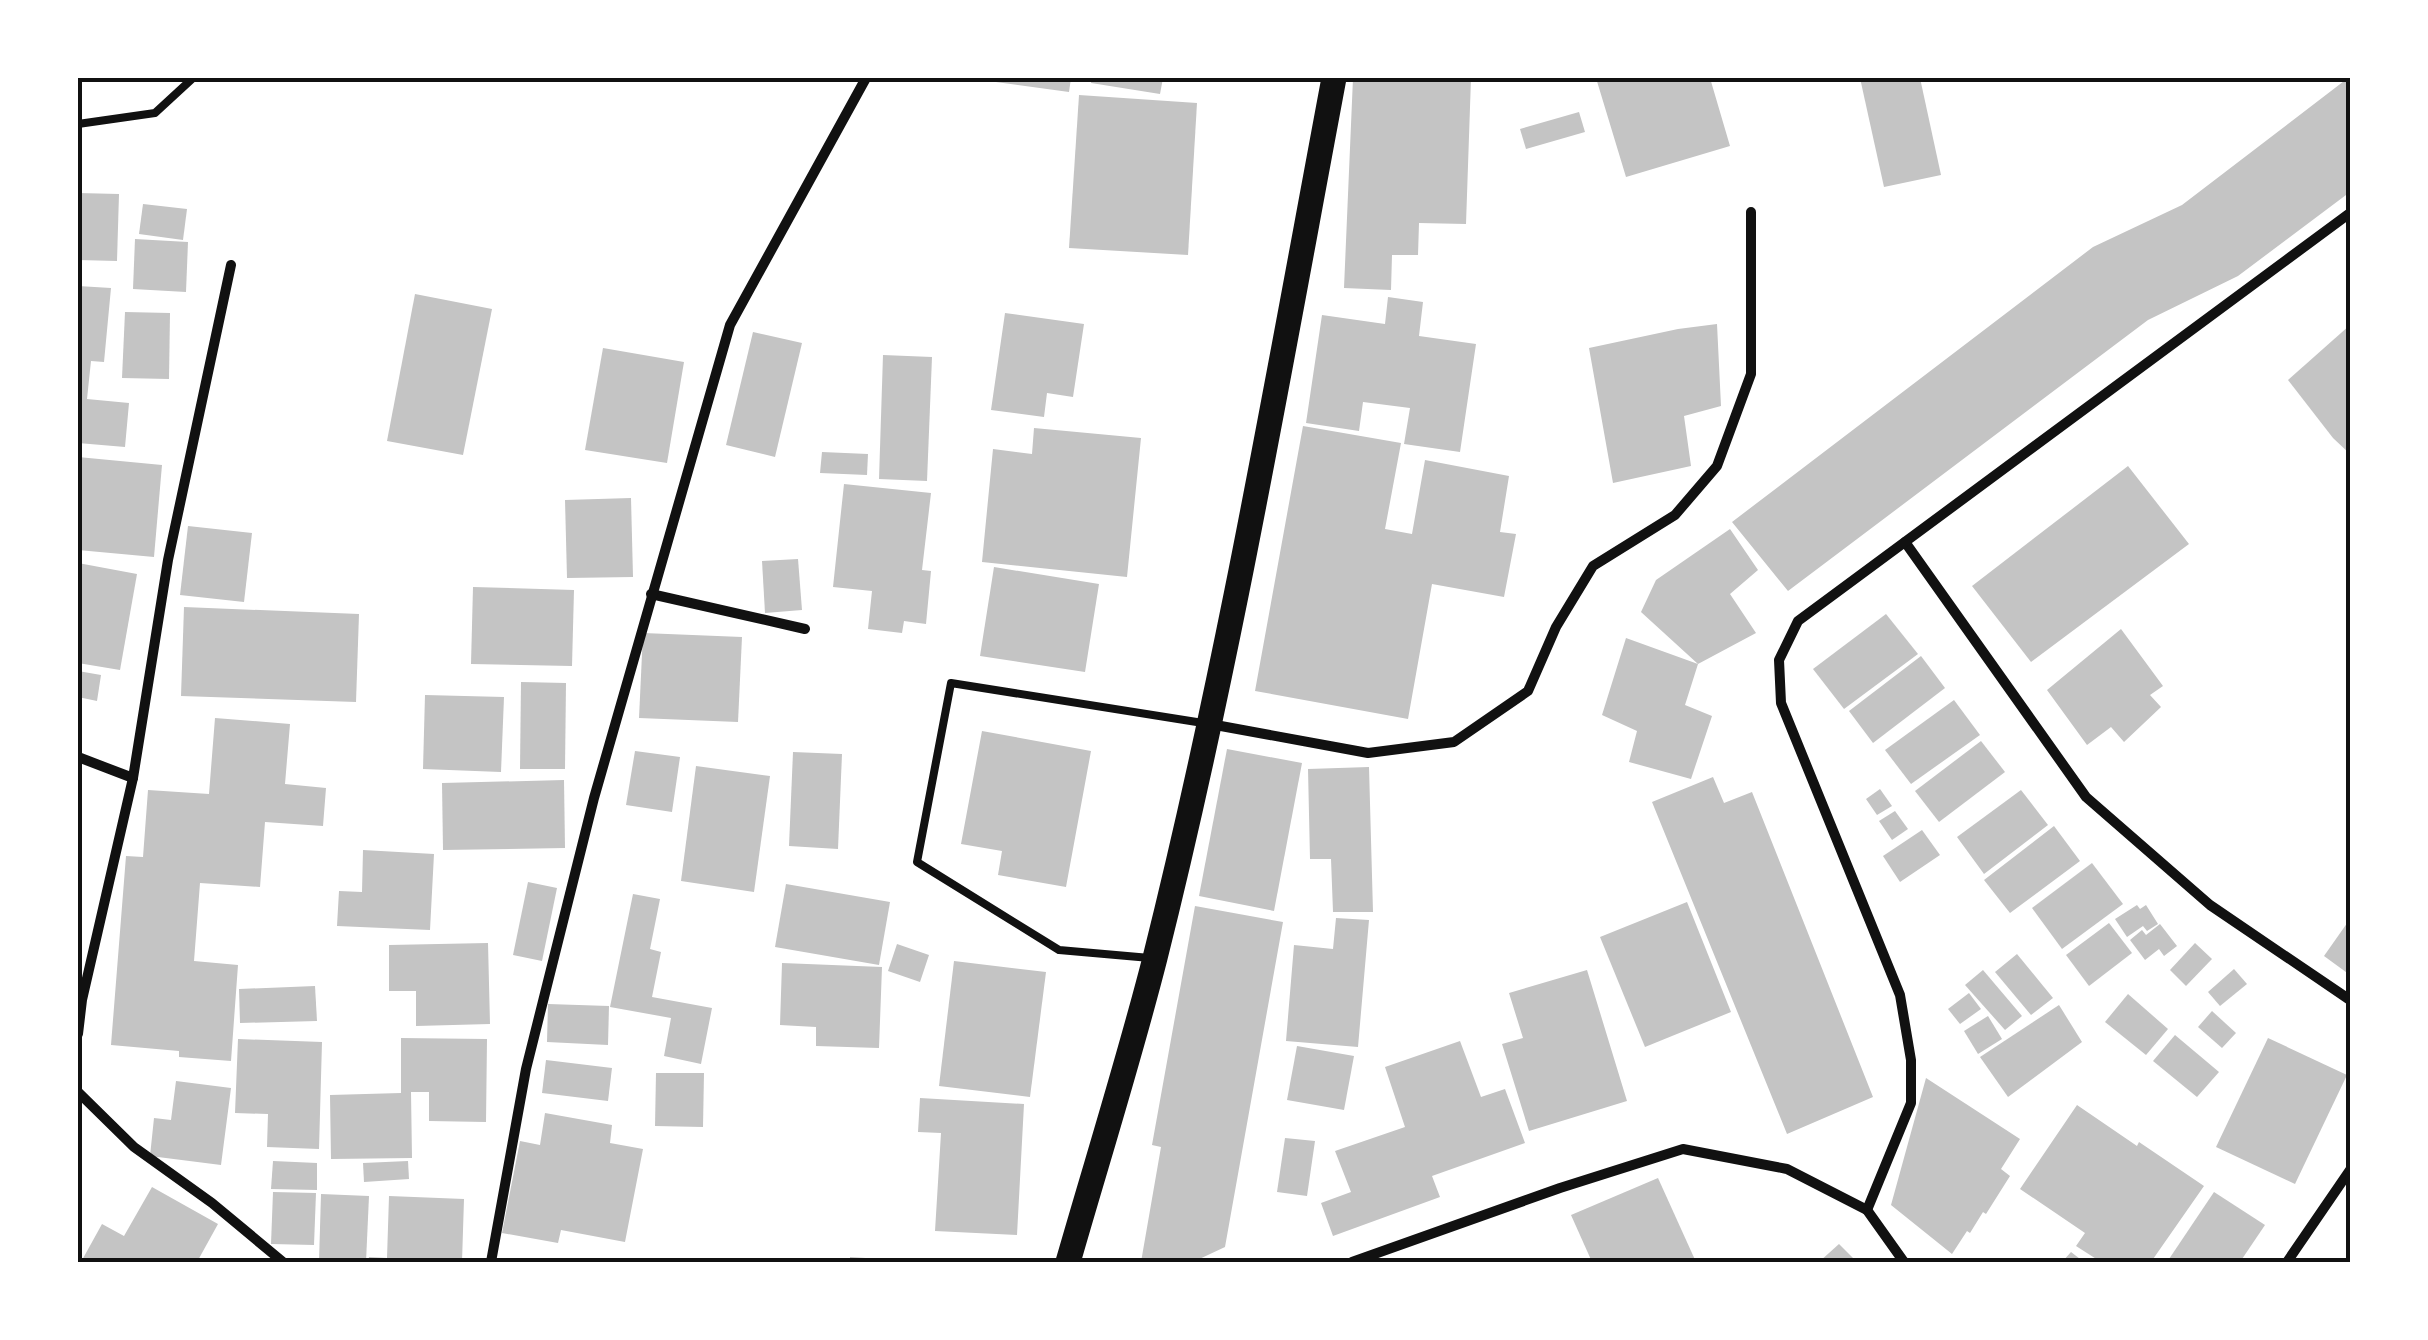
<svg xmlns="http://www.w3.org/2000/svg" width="2428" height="1340" font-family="Inter,sans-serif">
<rect width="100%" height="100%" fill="#fff"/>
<g fill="#c4c4c4">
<polygon points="982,78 1071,78 1069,92 981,80"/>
<polygon points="1092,78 1163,78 1160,94 1091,83"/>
<polygon points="1353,78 1471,78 1466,224 1419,223 1418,255 1392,255 1391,290 1344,288"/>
<polygon points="1596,78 1656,78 1658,82 1674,78 1710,78 1730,146 1626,177"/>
<polygon points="1860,78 1920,78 1941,175 1884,187"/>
<polygon points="2348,78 2350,78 2350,192 2238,276 2148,320 1788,591 1732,522 2093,247 2182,205"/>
<polygon points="1079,95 1197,103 1188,255 1069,248"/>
<polygon points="1579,112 1585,132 1526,149 1520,129"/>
<polygon points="78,193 119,194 117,261 78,260"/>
<polygon points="143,204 187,209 183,240 139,234"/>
<polygon points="135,239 188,242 186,292 133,289"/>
<polygon points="78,286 111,288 104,362 91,361 87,399 129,403 125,447 78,443"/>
<polygon points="415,294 492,309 463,455 387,441"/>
<polygon points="1388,297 1423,302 1419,336 1476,344 1460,452 1404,444 1410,408 1363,402 1359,431 1306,423 1322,315 1385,324"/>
<polygon points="125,312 170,313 169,379 122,378"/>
<polygon points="1005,313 1084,324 1073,397 1047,393 1044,417 991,410"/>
<polygon points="1717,324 1721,406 1684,416 1691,466 1613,483 1589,348 1678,329"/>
<polygon points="2350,325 2350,454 2333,438 2288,380"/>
<polygon points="753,332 802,343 775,457 726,445"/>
<polygon points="603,348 684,362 667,463 585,450"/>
<polygon points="883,355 932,357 927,481 879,479"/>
<polygon points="1303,426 1401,443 1385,529 1412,534 1425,460 1509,476 1500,532 1516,534 1504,597 1432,584 1408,719 1255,691"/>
<polygon points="1034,428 1141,438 1127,577 982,562 993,449 1032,454"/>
<polygon points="822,452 868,454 867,475 820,473"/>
<polygon points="78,457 162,465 154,557 78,550"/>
<polygon points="2128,466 2189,544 2031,662 1972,586"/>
<polygon points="844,484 931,493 922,570 931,571 926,624 904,621 902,633 868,629 872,591 833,587"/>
<polygon points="631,498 633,577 567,578 565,500"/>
<polygon points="188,526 252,533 244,602 180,595"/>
<polygon points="1730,529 1758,570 1730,594 1756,633 1698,664 1685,705 1712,716 1691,779 1629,762 1637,731 1602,715 1626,638 1698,664 1641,612 1656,580"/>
<polygon points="798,559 802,610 765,613 762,561"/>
<polygon points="78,563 137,574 120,670 78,663"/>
<polygon points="994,567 1099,584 1085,672 980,656"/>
<polygon points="473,587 574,590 572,666 471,664"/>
<polygon points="184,607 359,614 356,702 181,696"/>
<polygon points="1886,614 1918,654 1844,709 1813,669"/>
<polygon points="2121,629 2163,686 2150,695 2161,707 2124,742 2111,727 2087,745 2047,690"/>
<polygon points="643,633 742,637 738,722 639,718"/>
<polygon points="1921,656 1945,688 1873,743 1849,711"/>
<polygon points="78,671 101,675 97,701 78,697"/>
<polygon points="521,682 566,683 565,769 520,769"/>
<polygon points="425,695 504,697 501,772 423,769"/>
<polygon points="1954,700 1980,735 1911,784 1885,750"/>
<polygon points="215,718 290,724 285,784 326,788 323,826 265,822 260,887 200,883 194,961 238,965 231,1061 179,1057 179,1051 111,1045 126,856 143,857 148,790 209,794"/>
<polygon points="982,731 1091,751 1066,887 998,875 1002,851 961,844"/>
<polygon points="1981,741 2005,772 1939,822 1915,791"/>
<polygon points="1227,749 1302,763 1274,911 1199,896"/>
<polygon points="635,751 680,757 672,812 626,805"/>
<polygon points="793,752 842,754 838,849 789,846"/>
<polygon points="696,766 770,776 754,892 681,881"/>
<polygon points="1369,767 1373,912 1333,912 1331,859 1310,859 1308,769"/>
<polygon points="1713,777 1724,803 1752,792 1873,1097 1787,1134 1652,802"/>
<polygon points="564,780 565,848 443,850 442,783"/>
<polygon points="1880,789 1892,806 1877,815 1866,799"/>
<polygon points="2021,790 2048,825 1984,874 1957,837"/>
<polygon points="1895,811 1908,829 1892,840 1879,821"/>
<polygon points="2054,826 2080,861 2010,913 1984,880"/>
<polygon points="1922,830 1940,855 1900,882 1883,856"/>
<polygon points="363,850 434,854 430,930 337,926 339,891 362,892"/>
<polygon points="2092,863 2123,904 2062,949 2032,908"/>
<polygon points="528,882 557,888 542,961 513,955"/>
<polygon points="786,884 890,902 879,965 775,947"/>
<polygon points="633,894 660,899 650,949 661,952 652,997 712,1008 701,1064 664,1056 671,1018 610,1007"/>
<polygon points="1687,902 1731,1012 1645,1047 1600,937"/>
<polygon points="2137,905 2140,909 2146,905 2158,924 2147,931 2143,926 2127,937 2115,919"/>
<polygon points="1195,906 1283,922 1225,1247 1193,1262 1141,1262 1161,1147 1152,1145"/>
<polygon points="1336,918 1369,920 1358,1047 1286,1041 1294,945 1333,949"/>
<polygon points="2350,919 2350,975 2324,956"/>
<polygon points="2109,923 2132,953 2089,986 2066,955"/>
<polygon points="2160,924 2177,946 2164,956 2159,949 2145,960 2130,940 2142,930 2146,935"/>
<polygon points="488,943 490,1024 416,1026 416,991 389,991 389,945"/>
<polygon points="2195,943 2212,959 2186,986 2170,970"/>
<polygon points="897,944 929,955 920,982 888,971"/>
<polygon points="2017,954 2053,998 2031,1015 1995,972"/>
<polygon points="954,961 1046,972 1030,1097 939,1086"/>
<polygon points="782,963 882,967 879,1048 816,1046 816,1027 780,1025"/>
<polygon points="2234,969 2247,984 2220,1006 2208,992"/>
<polygon points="1587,970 1627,1101 1529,1131 1502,1044 1523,1038 1509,993"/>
<polygon points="1983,970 2022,1016 2005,1030 1965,985"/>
<polygon points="315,986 317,1021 240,1023 239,989"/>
<polygon points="1969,993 1981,1009 1960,1024 1948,1009"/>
<polygon points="2128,994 2168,1029 2146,1055 2105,1022"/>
<polygon points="548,1004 609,1006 608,1045 547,1042"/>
<polygon points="2059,1005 2082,1042 2008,1097 1980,1057"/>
<polygon points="2212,1011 2236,1033 2222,1048 2198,1027"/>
<polygon points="1988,1016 2002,1039 1978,1054 1964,1031"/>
<polygon points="2175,1035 2219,1072 2197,1097 2153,1061"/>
<polygon points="401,1038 487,1039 486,1122 429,1121 429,1092 411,1092 412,1158 331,1159 330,1095 401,1093"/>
<polygon points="2268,1038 2347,1075 2295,1184 2216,1147"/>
<polygon points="238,1039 322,1042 319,1149 267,1147 268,1114 235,1113"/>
<polygon points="1460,1041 1481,1097 1505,1089 1525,1143 1432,1176 1440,1197 1333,1236 1321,1203 1351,1192 1335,1151 1405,1127 1385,1067"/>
<polygon points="1297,1046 1354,1056 1344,1110 1287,1100"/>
<polygon points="546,1060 612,1068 608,1101 542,1093"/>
<polygon points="656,1073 704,1073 703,1127 655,1126"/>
<polygon points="1926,1078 2020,1139 2001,1169 2010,1176 1986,1214 1983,1212 1970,1233 1967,1231 1952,1254 1891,1205"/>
<polygon points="176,1081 231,1088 221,1165 150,1156 154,1118 171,1120"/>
<polygon points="920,1098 1024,1104 1017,1235 935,1231 941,1133 918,1132"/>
<polygon points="2077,1105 2137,1146 2139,1142 2204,1186 2151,1262 2101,1262 2076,1246 2085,1233 2020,1189"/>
<polygon points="545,1113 612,1125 610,1143 643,1149 625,1242 561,1230 558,1243 502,1233 520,1141 540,1145"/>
<polygon points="1285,1138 1315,1141 1307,1196 1277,1192"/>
<polygon points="273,1161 317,1163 317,1190 271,1189"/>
<polygon points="408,1161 409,1179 364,1182 363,1163"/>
<polygon points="1658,1178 1696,1262 1592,1262 1571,1215"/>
<polygon points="152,1187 218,1224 197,1262 81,1262 102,1224 124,1236"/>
<polygon points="273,1192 316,1193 314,1245 271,1244"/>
<polygon points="2214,1192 2265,1225 2240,1262 2167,1262"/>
<polygon points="321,1194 369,1196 366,1262 319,1262"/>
<polygon points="389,1196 464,1199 462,1262 368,1262 369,1257 387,1258"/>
<polygon points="1839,1244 1857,1262 1819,1262"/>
<polygon points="2071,1252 2084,1262 2062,1262"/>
<polygon points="850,1257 897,1260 897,1262 850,1262"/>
</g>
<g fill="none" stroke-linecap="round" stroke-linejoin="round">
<g stroke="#111" stroke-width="8">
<polyline points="78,124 155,113 193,78"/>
<polyline points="1150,958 1059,950 917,862 951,683 1203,723"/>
</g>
<g stroke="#111" stroke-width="10">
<polyline points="1905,542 2086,797 2210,905 2350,1000"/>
<polyline points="651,594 805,629"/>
<polyline points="1210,724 1368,753 1454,742 1528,691 1556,627 1593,566 1675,515 1717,466 1751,374 1751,212"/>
<polyline points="78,757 133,778"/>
<polyline points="78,1034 82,1000 133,778 168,560 231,265"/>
<polyline points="78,1092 134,1147 212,1203 283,1262"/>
<polyline points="1867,1210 1911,1103 1911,1060 1900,995 1781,703 1779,660 1798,621 2350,213"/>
<polyline points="491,1262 526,1069 594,798 730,325 866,78"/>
<polyline points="1352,1262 1560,1188 1683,1149 1787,1169 1867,1210 1904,1262"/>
<polyline points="2287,1262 2350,1170"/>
</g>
<path stroke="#111" stroke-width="25" d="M1068 1262C1097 1161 1129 1060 1155 958 1228 667 1279 371 1334 78"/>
</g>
<rect width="2428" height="1340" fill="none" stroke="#ffffff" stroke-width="160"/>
<rect x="80" y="80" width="2268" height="1180" fill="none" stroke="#111" stroke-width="4"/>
</svg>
